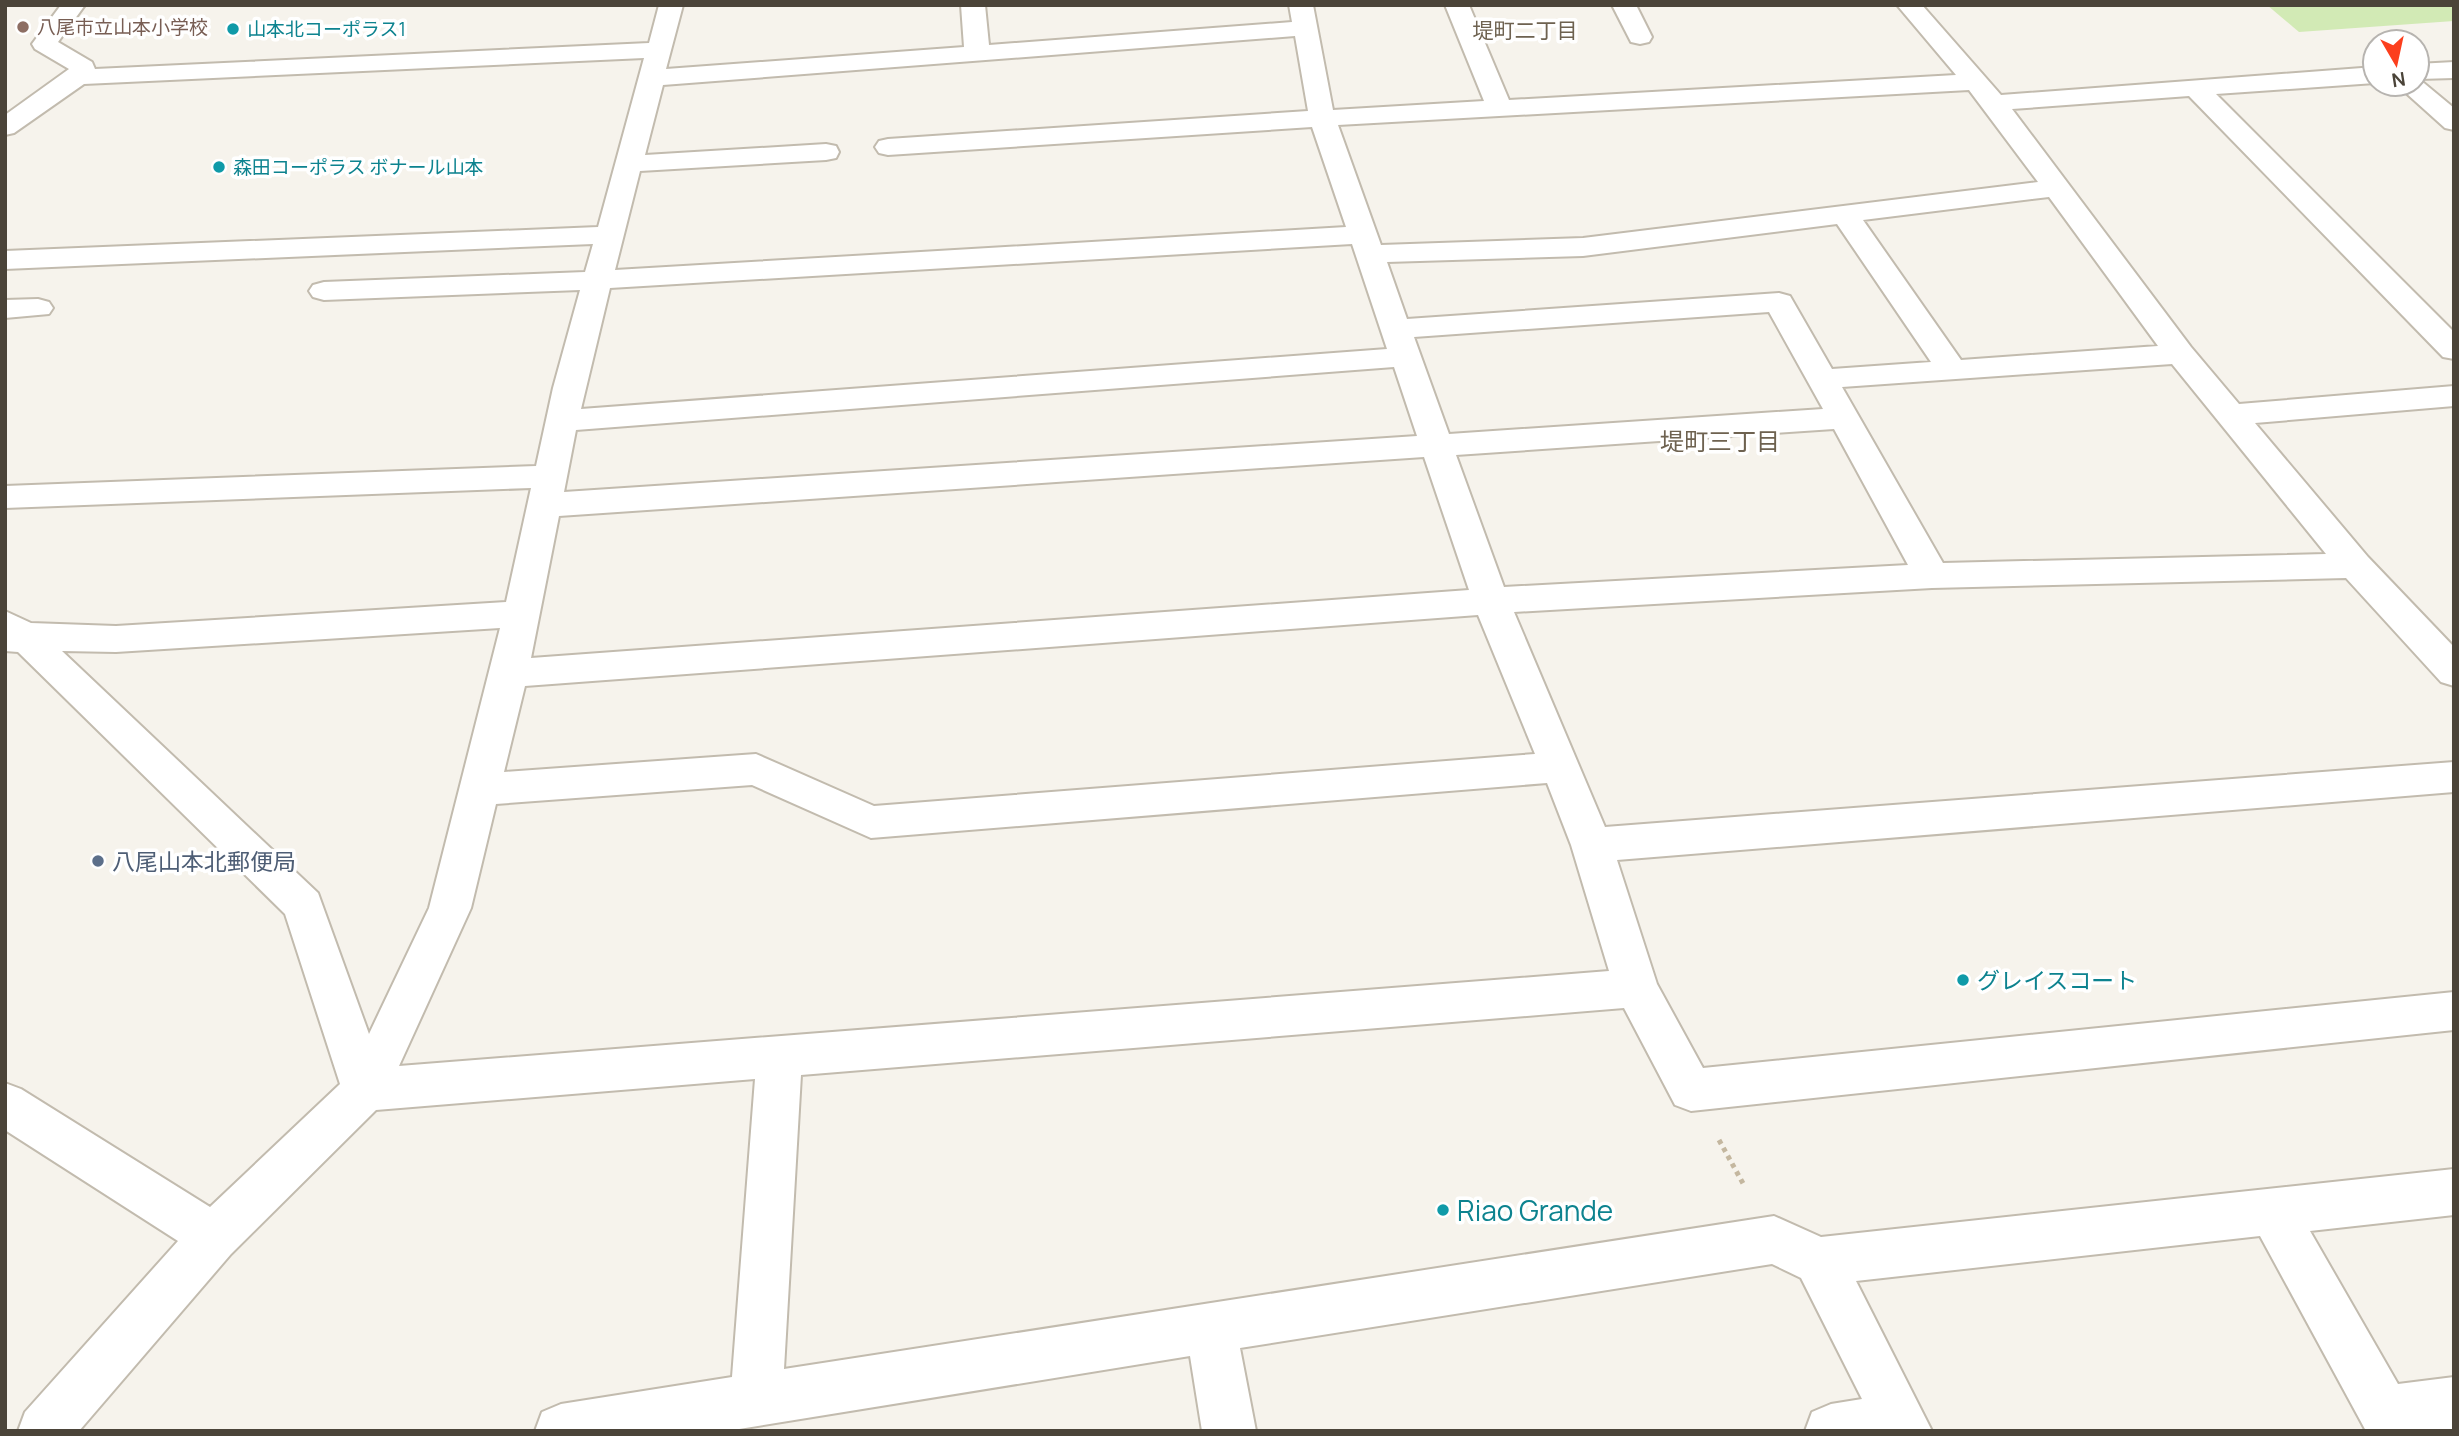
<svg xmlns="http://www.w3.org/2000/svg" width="2459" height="1436" font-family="Manrope,'Noto Sans JP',sans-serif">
<rect width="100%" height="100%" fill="#f6f3ec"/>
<polygon fill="#d2eab5" points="2267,5 2454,5 2454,21 2299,32"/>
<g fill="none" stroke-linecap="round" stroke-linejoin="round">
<g stroke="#c2bbae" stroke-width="4">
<g id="minor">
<path d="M61 5H85L58 42 92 62 95 69 649 43 659 5H683L666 69 964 47 961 5H985L989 45 1292 22 1289 5H1313L1333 110 1484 101 1445 5H1469L1509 100 1956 75 1897 5H1922L2001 95 2375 67V83L2216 94 2454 332V359L2443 357 2189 96 2012 109 2191 347 2239 404 2454 386V406L2255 423 2368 557 2454 647V686L2441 682 2346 578 1932 588 1514 612 1605 827 2454 762V792L1617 860 1657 984 1703 1068 2454 992V1030L1691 1111 1675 1105 1624 1008 801 1075 784 1369 1774 1216 1821 1237 2454 1169V1215L2310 1231 2398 1384 2454 1377V1429L2366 1431 2260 1236 1856 1281 1932 1431H1805L1812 1412 1831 1404 1862 1399 1801 1278 1772 1264 1240 1348 1256 1431H1202L1190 1356 727 1431H535L542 1412 561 1404 732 1377 755 1079 376 1110 231 1254 79 1431H18L25 1412 178 1241 5 1130V1083L21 1089 210 1207 340 1084 285 914 18 652 5 651V611L31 623 116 626 506 602 531 488 5 508V486L536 466 553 388 580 290 324 300 313 297 309 291 313 285 324 282 585 272 593 244 5 269V251L598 227 644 58 84 84 14 133 5 135V115L69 69 35 49 32 44ZM1295 36 1308 111 888 139 879 141 875 147 879 153 888 155 1312 127 1346 227 615 270 640 171 826 160 836 158 839 152 836 146 826 144 645 155 663 85ZM1969 90 2038 182 1583 238 1381 245 1338 125ZM2049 197 2158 346 1961 360 1863 220ZM1837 224 1931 362 1832 369 1790 296 1779 293 1407 319 1387 262 1583 256ZM1352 244 1387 349 581 409 610 288ZM1769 312 1823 409 1449 434 1414 337ZM2172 364 2326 554 1943 563 1842 387ZM1394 367 1417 436 564 492 576 430ZM1834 429 1908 565 1504 587 1456 455ZM1424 457 1469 590 531 658 559 516ZM1478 615 1535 754 874 806 756 754 504 772 525 686ZM500 628 429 908 369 1034 318 893 62 651 116 652ZM1547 783 1571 845 1609 971 399 1066 471 908 496 804 752 785 871 838Z"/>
<polygon points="1612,5 1636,5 1652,37 1649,42 1640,44 1631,42"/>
<polygon points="2454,62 2454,78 2419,79 2454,108 2454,130 2445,128 2396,84 2417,84 2417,64"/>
<polygon points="38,299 49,302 53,308 49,314 5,318 5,300"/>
</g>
</g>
<polyline stroke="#c4b79f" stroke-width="5" stroke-dasharray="4.5 4.5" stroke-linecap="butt" points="1719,1140 1745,1187"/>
<use href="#minor" fill="#fff" fill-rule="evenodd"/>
</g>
<circle fill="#8d6e63" stroke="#fff" stroke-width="2.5" cx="23" cy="27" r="7"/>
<g fill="#0f9aa8" stroke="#fff" stroke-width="2.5">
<circle cx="233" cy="29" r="7"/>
<circle cx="219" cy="167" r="7"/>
<circle cx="1963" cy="980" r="7"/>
<circle cx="1443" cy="1210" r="7"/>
</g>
<circle fill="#5c6f8a" stroke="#fff" stroke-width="2.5" cx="98" cy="861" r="7"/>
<g text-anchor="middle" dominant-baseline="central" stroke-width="7" stroke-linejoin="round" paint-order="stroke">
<g font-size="19" fill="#785e54" stroke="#fff" text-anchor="start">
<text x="37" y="27">八尾市立山本小学校</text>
</g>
<g font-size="19" fill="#0d838f" stroke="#fff" text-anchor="start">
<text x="247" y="29">山本北コーポラス1</text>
<text x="233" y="167">森田コーポラス ボナール山本</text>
</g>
<g font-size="21" fill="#6e6250" stroke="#fff">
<text x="1525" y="30">堤町二丁目</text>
</g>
<g font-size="23" fill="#4e5e75" stroke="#fff" text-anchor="start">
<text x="112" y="861">八尾山本北郵便局</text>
</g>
<g font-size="23" fill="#0d838f" stroke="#fff" text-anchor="start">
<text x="1977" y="980">グレイスコート</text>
</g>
<g font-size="24" fill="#6e6250" stroke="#fff">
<text x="1720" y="440">堤町三丁目</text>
</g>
<g font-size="28" fill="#0d838f" stroke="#fff" text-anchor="start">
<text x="1457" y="1210">Riao Grande</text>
</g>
</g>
<rect width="2459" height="1436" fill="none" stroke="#4b4439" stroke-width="14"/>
<g transform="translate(2396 63) rotate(171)"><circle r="33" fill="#ffffff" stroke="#b7b4b0" stroke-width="2"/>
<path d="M0-5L12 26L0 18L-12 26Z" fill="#fc3f1d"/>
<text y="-10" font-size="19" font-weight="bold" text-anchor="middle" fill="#4b4439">N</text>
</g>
</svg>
